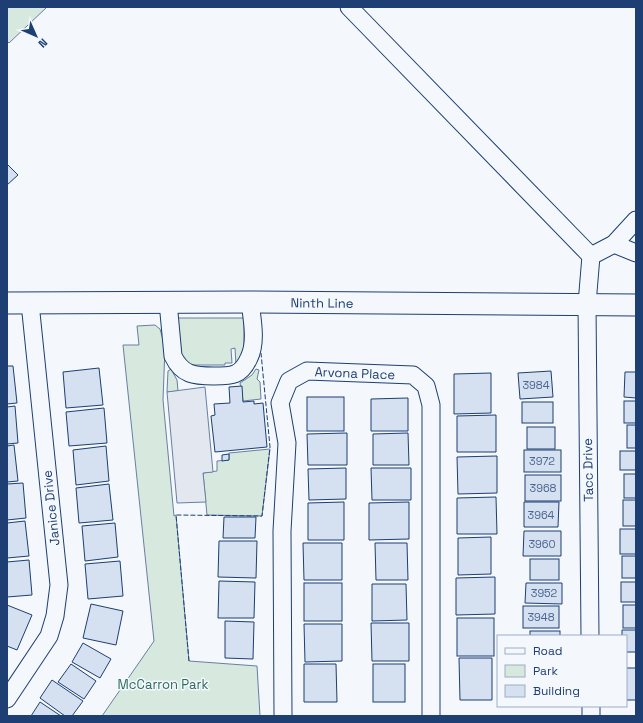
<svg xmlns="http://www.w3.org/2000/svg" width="643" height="723" font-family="'Space Grotesk',sans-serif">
<rect width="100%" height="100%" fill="#f4f7fb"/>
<g fill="#d7e8df" stroke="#687fa3">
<polygon points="7,7 46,7 46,8 9,43 7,41"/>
<polygon points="177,318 244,318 244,352 236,365 235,348 231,349 232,363 225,363 225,365 187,365 182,358"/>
<polygon points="155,325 160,329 165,347 163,400 174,516 176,515 189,661 257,666 260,716 102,716 154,641 123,345 139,345 137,326"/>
<polygon points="171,369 177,380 178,391 167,392 168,371"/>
<polygon points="256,369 259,370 257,379 260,382 261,399 243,401 240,383 252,375"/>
<polygon points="270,449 262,516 207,515 203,473 217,471 217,461 229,460 229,453"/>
</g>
<polygon fill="#e3e8f0" stroke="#687fa3" points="205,387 213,472 203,473 206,502 177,503 167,392"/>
<g fill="#d5e0f0" stroke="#1d3f73">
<polygon points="7,164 18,175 7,185"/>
<polygon points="7,366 13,366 17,403 7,404"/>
<polygon points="99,368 103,405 66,408 63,372"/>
<polygon points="551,371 553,397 520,399 518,373"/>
<polygon points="625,372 636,372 636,398 624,397"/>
<polygon points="491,373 491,413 454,414 454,374"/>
<polygon points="242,386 243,402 254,401 254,404 263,403 267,447 215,452 211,416 215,415 214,404 230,403 229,387"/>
<rect x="307" y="397" width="37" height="34"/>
<polygon points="408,398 408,431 371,431 371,399"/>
<rect x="624" y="401" width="12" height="22"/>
<rect x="522" y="402" width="31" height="21"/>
<polygon points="15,406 18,443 7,444 7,407"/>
<polygon points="104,408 107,443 69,446 66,412"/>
<polygon points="496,415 496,452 457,452 457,416"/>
<rect x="627" y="425" width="9" height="23"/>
<rect x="527" y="427" width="28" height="22"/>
<polygon points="347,433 347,465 308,465 307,434"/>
<polygon points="408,433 409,465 373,465 373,434"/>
<polygon points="14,445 18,481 7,482 7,446"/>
<polygon points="106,446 109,481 76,485 73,450"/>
<rect x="524" y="450" width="37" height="22"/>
<rect x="620" y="451" width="16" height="19"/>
<polygon points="229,454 229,460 222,461 222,455"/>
<polygon points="497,456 497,493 458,494 457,457"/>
<polygon points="346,468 346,499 309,500 308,469"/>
<polygon points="371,468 411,468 411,500 372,500"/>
<rect x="624" y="474" width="12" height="24"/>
<rect x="525" y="475" width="36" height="26"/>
<polygon points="23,483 26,518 7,520 7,484"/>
<polygon points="109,484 113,520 79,523 76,488"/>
<polygon points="496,497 497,534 457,534 457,498"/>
<rect x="623" y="500" width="13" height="26"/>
<polygon points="344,502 344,540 308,540 308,503"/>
<polygon points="409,502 409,539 369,540 369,503"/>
<polygon points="524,502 559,502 558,527 524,527"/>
<polygon points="224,517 256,517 255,538 223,538"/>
<polygon points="25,521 29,556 7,558 7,523"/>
<polygon points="115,523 118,557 85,561 82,526"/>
<rect x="620" y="529" width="16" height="25"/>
<polygon points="524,531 561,531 561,556 523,556"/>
<polygon points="491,537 491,574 458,575 458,538"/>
<polygon points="219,541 257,541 256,578 218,577"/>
<polygon points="303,543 342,543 342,580 304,580"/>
<polygon points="375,543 407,543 408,580 376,580"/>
<rect x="622" y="556" width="14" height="22"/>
<rect x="530" y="559" width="29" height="21"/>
<polygon points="29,560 32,595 7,597 7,562"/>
<polygon points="120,561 123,596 88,599 85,564"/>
<polygon points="495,577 495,614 456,615 456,578"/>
<polygon points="219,581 255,582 254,618 218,618"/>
<rect x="621" y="582" width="15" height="20"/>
<rect x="304" y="583" width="38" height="38"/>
<polygon points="526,583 562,583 562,604 525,603"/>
<polygon points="372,584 406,584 407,620 372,621"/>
<polygon points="91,604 123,611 116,645 83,638"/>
<polygon points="7,605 32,615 17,650 7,646"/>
<rect x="623" y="605" width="13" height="23"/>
<rect x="523" y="606" width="36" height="22"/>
<rect x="457" y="618" width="37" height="38"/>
<polygon points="225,621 254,622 253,659 225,658"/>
<polygon points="371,623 409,623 409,661 372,661"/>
<polygon points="304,624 342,624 342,661 305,662"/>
<polygon points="622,630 636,630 636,652 626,652 626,636 622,636"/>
<rect x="530" y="631" width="30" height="5"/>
<polygon points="83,643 111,659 100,678 72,662"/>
<polygon points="459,658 492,658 492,700 460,700"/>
<polygon points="71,664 96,681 84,699 58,682"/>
<polygon points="304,664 336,664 337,702 304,702"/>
<rect x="373" y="664" width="32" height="38"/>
<rect x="626" y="668" width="10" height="32"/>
<polygon points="52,680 83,701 72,716 65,716 40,698"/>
<polygon points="40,702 61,716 31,716"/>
</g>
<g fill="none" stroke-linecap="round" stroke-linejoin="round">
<g stroke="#1d3f73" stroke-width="19">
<g id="minor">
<polyline points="349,7 591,256"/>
<polyline points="614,244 636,253"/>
<path d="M168 302 173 356C182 375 194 376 214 376 232 376 241 376 249 358 257 342 252 319 250 302"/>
<polyline points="590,636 587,304 591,256 614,244 636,220"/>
<polyline points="7,699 49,636 55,616 59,585 30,303"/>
<polyline points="591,706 591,716"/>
<path id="s1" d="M283 716 282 531 287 443 280 403 289 381 307 371 413 375 426 386 431 405V716"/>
</g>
</g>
<g stroke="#1d3f73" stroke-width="23">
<g id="major">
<path id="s2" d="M7 303 250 302 636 305"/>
</g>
</g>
<use href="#minor" stroke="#f4f7fb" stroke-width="17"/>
<use href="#major" stroke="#f4f7fb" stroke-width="21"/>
<polyline stroke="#1d3f73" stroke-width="1" stroke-dasharray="5 2" stroke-linecap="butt" points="189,661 176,515 262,516 270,447 261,353"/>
</g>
<g text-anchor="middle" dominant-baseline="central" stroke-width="3" stroke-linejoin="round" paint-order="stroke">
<g font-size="11" fill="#4b6792">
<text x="536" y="385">3984</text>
<text x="542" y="461">3972</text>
<text x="543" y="488">3968</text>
<text x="541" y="515">3964</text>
<text x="542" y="544">3960</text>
<text x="544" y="593">3952</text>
<text x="541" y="617">3948</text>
</g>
<g font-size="13" fill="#1d3f73" stroke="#f4f7fb">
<text stroke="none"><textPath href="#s2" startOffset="315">Ninth Line</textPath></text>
<text stroke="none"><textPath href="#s1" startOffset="406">Arvona Place</textPath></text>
<text transform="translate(588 470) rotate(-91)">Tacc Drive</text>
<text transform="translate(51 508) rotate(-96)">Janice Drive</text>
</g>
<g font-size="13" fill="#2c6c60" stroke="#f4f7fb">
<text x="163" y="684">McCarron Park</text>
</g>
</g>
<rect width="643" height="723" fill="none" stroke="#1d3f73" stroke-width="16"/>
<rect x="497" y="635" width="130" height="72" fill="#f4f7fb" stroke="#9eadc5"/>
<rect x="505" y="648" width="20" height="6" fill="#f4f7fb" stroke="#9eadc5"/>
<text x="533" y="655" font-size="12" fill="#1d3f73">Road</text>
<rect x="505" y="665" width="20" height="12" fill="#d7e8df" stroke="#9eadc5"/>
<text x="533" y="675" font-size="12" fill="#1d3f73">Park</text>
<rect x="505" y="685" width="20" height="12" fill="#d5e0f0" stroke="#9eadc5"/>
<text x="533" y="695" font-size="12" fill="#1d3f73">Building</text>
<g transform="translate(36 36) rotate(135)" stroke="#f4f7fb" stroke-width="3" paint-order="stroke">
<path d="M0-3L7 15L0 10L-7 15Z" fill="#1d3f73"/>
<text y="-6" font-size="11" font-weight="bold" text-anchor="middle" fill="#1d3f73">N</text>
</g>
</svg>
